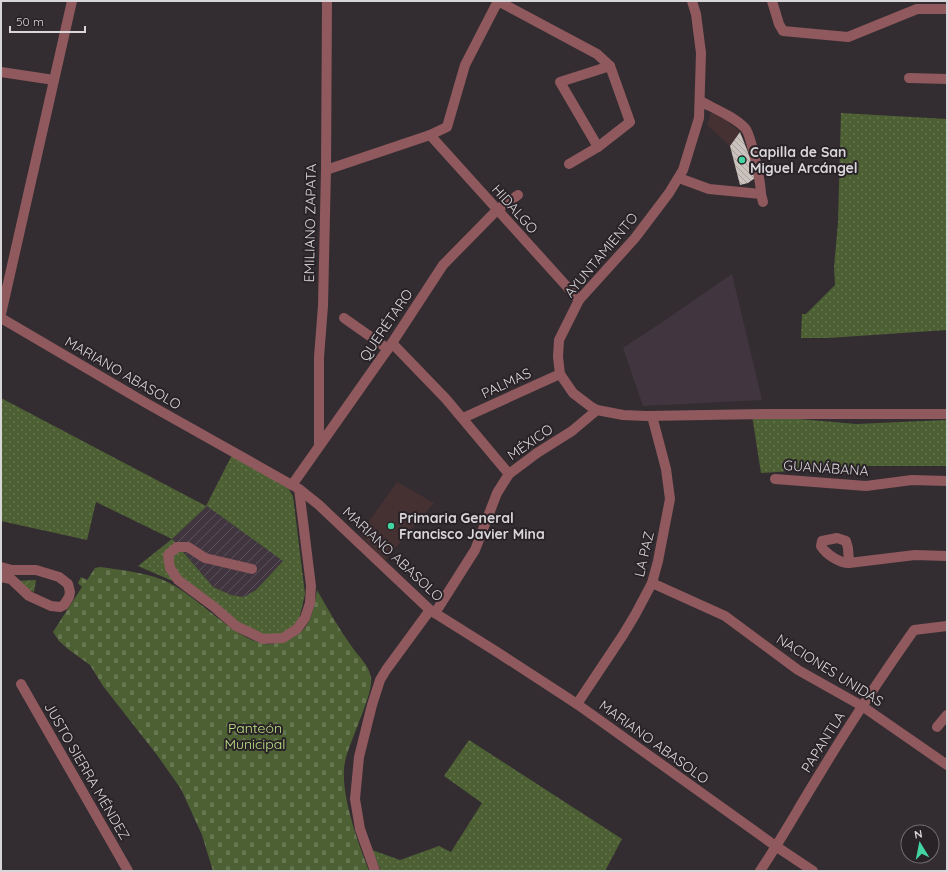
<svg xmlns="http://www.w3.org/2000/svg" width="948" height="872" font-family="Quicksand,sans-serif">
<defs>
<pattern id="industrial-furrows" width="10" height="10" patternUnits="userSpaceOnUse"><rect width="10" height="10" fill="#41363f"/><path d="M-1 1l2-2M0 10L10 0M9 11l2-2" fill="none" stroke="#5c525a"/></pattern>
<pattern id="grass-dots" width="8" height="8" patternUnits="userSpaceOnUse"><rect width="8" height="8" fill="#4d6033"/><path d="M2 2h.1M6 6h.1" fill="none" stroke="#667650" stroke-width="1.8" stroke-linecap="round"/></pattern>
<pattern id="cemetery-stones" width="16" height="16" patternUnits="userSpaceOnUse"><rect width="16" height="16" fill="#4d6033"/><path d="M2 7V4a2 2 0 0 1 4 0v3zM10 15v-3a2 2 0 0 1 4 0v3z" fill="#667650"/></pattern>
<pattern id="garden-furrows" width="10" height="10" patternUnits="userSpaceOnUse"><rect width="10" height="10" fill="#4d6033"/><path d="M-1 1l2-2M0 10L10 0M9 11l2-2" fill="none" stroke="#667650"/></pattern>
<pattern id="building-back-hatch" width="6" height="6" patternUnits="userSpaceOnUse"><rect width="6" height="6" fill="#cbc2be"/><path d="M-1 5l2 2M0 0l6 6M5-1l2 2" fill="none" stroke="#a8a29f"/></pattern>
</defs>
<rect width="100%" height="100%" fill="#332d32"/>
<polygon fill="#41363f" points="732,274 762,400 643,406 623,348 667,319"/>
<polygon fill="url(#industrial-furrows)" points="207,506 283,561 256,590 244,597 231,595 213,587 172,539"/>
<g fill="#453131">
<polygon points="711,112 721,116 740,132 730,146 707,125"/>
<polygon points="397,482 434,503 384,561 360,534"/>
</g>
<g fill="url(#grass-dots)" fill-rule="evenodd">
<polygon points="841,113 947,119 947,330 828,338 801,338 802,314 806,314 835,285 834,267 838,223"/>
<path d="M1 398 206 506 232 455 286 485 293 496 305 594 300 616 293 628 281 635 266 637 248 631 184 586 138 566 172 539 96 502 87 540 1 521ZM207 506 283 561 256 590 244 597 231 595 213 587 172 539Z"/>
<polygon points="752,415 856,424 947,420 947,466 868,466 761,473"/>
<polygon points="469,740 622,839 605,871 381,871 372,850 400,860 439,846 451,852 482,803 444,776"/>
</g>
<path fill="url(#cemetery-stones)" d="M100 567C121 570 143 572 163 580 197 594 231 638 265 644 270 645 277 643 283 641 311 633 312 615 317 590 328 609 339 629 352 647 359 657 369 665 371 678 374 693 349 742 345 762 339 792 358 842 369 871H213L202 835 181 789 157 755 103 686 90 665 68 649 59 641 53 632 82 587 78 583 81 577 87 580 95 568Z"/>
<polygon fill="url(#garden-furrows)" points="36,580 34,592 14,583 14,581"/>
<polygon fill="url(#building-back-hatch)" points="740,132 757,175 755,178 748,183 740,185 730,146"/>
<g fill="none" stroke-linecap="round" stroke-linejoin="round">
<g stroke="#8f595d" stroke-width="10">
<polyline points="498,1 597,54 610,66 630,122 598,147 569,164"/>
<polyline points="692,1 696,14 701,53 699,118 683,170 669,193 635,238 579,300 559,340 558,357 560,374 573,393 590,406 597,410 623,415 646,416 764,414 947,414"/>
<polyline points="772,1 779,24 783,31 848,37 917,9 947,9"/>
<polyline points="1,72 54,80"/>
<polyline points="909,78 947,79"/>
<path d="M700 101C715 109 733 116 745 128 751 134 761 184 761 194"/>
<polyline points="430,135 579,300"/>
<polyline points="598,147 560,82 610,66"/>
<polyline points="326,170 430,135 447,127 465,65 498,1"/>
<polyline points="679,178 709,189 761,194 763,202"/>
<polyline points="1,314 72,1"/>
<polyline points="1,318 146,403 299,489 319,505 430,610 497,652 577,704 777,847 813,871"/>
<polyline points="344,318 388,349"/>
<polyline points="392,343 446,399 509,474"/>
<polyline points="463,418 560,374"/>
<polyline points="319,445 319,357 323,306 326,170 327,1"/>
<polyline points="775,479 866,486 912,480 947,481"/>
<polyline points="292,485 392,343 443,265 497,210 518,195"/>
<path d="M849 563 848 548 846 541 837 538 822 541 821 546C826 554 839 563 849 563L915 555 947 556"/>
<polyline points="1,567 12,570 36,570 59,577 68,584 70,592 69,597 64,605 60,607 51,606 29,596 11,579 1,577"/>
<polyline points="252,569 205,558 188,547 177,547 168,555 170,568 178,580 213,606 236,626 263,639 283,638 297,629 305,618 310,603 311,586 299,489"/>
<polyline points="652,583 725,616 798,670 862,706 947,765"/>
<polyline points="435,613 475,550 497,493 509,474 537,453 572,431 597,410"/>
<polyline points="21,684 128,871"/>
<polyline points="577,704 623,635 635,615 652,583 658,561 670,499 666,469 652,416"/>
<polyline points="937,727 947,715"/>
<polyline points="375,871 360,829 355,799 359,757 372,705 380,680 386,670 430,610"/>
<path d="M760 871C781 840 799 807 819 775 849 725 881 677 914 630L947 626"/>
</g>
</g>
<g fill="#42d4a1" stroke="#292328" stroke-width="1.5">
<circle cx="742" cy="160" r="4"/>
<circle cx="391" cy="526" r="4"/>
</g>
<g text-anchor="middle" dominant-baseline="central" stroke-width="4" stroke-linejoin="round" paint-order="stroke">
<g font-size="14" font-weight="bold" fill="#d9d6d9" stroke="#292328" text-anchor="start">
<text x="750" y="152">Capilla de San<tspan x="750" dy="16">Miguel Arcángel</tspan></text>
<text x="399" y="518">Primaria General<tspan x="399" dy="16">Francisco Javier Mina</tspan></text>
</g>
<g font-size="14" fill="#d9d6d9" stroke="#292328">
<text transform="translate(515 209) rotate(48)">HIDALGO</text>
<text transform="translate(310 223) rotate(-89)">EMILIANO ZAPATA</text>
<text transform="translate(601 255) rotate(-50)">AYUNTAMIENTO</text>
<text transform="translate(386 325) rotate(-56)">QUERÉTARO</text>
<text transform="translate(123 373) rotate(30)">MARIANO ABASOLO</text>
<text transform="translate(506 383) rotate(-25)">PALMAS</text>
<text transform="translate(530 442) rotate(-35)">MÉXICO</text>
<text transform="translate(826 468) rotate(4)">GUANÁBANA</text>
<text transform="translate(393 554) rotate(43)">MARIANO ABASOLO</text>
<text transform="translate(644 554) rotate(-77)">LA PAZ</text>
<text transform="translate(830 670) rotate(32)">NACIONES UNIDAS</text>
<text transform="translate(654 742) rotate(36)">MARIANO ABASOLO</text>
<text transform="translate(823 742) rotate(-58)">PAPANTLA</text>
<text transform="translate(87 771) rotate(60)">JUSTO SIERRA MÉNDEZ</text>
</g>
<g font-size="14" fill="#bbe283" stroke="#292328">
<text x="255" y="728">Panteón<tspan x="255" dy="16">Municipal</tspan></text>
</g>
</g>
<rect width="948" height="872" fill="none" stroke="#d9d6d9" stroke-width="4"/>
<g transform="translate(920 844) rotate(350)"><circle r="19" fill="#292328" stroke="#6f6b6f"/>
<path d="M0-3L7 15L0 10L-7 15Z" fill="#42d4a1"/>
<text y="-6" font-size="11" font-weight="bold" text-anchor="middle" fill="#d9d6d9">N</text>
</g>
<path d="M10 26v6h75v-6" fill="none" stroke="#d9d6d9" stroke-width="2"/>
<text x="16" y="26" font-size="12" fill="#d9d6d9" stroke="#292328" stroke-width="3" paint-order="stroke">50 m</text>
</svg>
